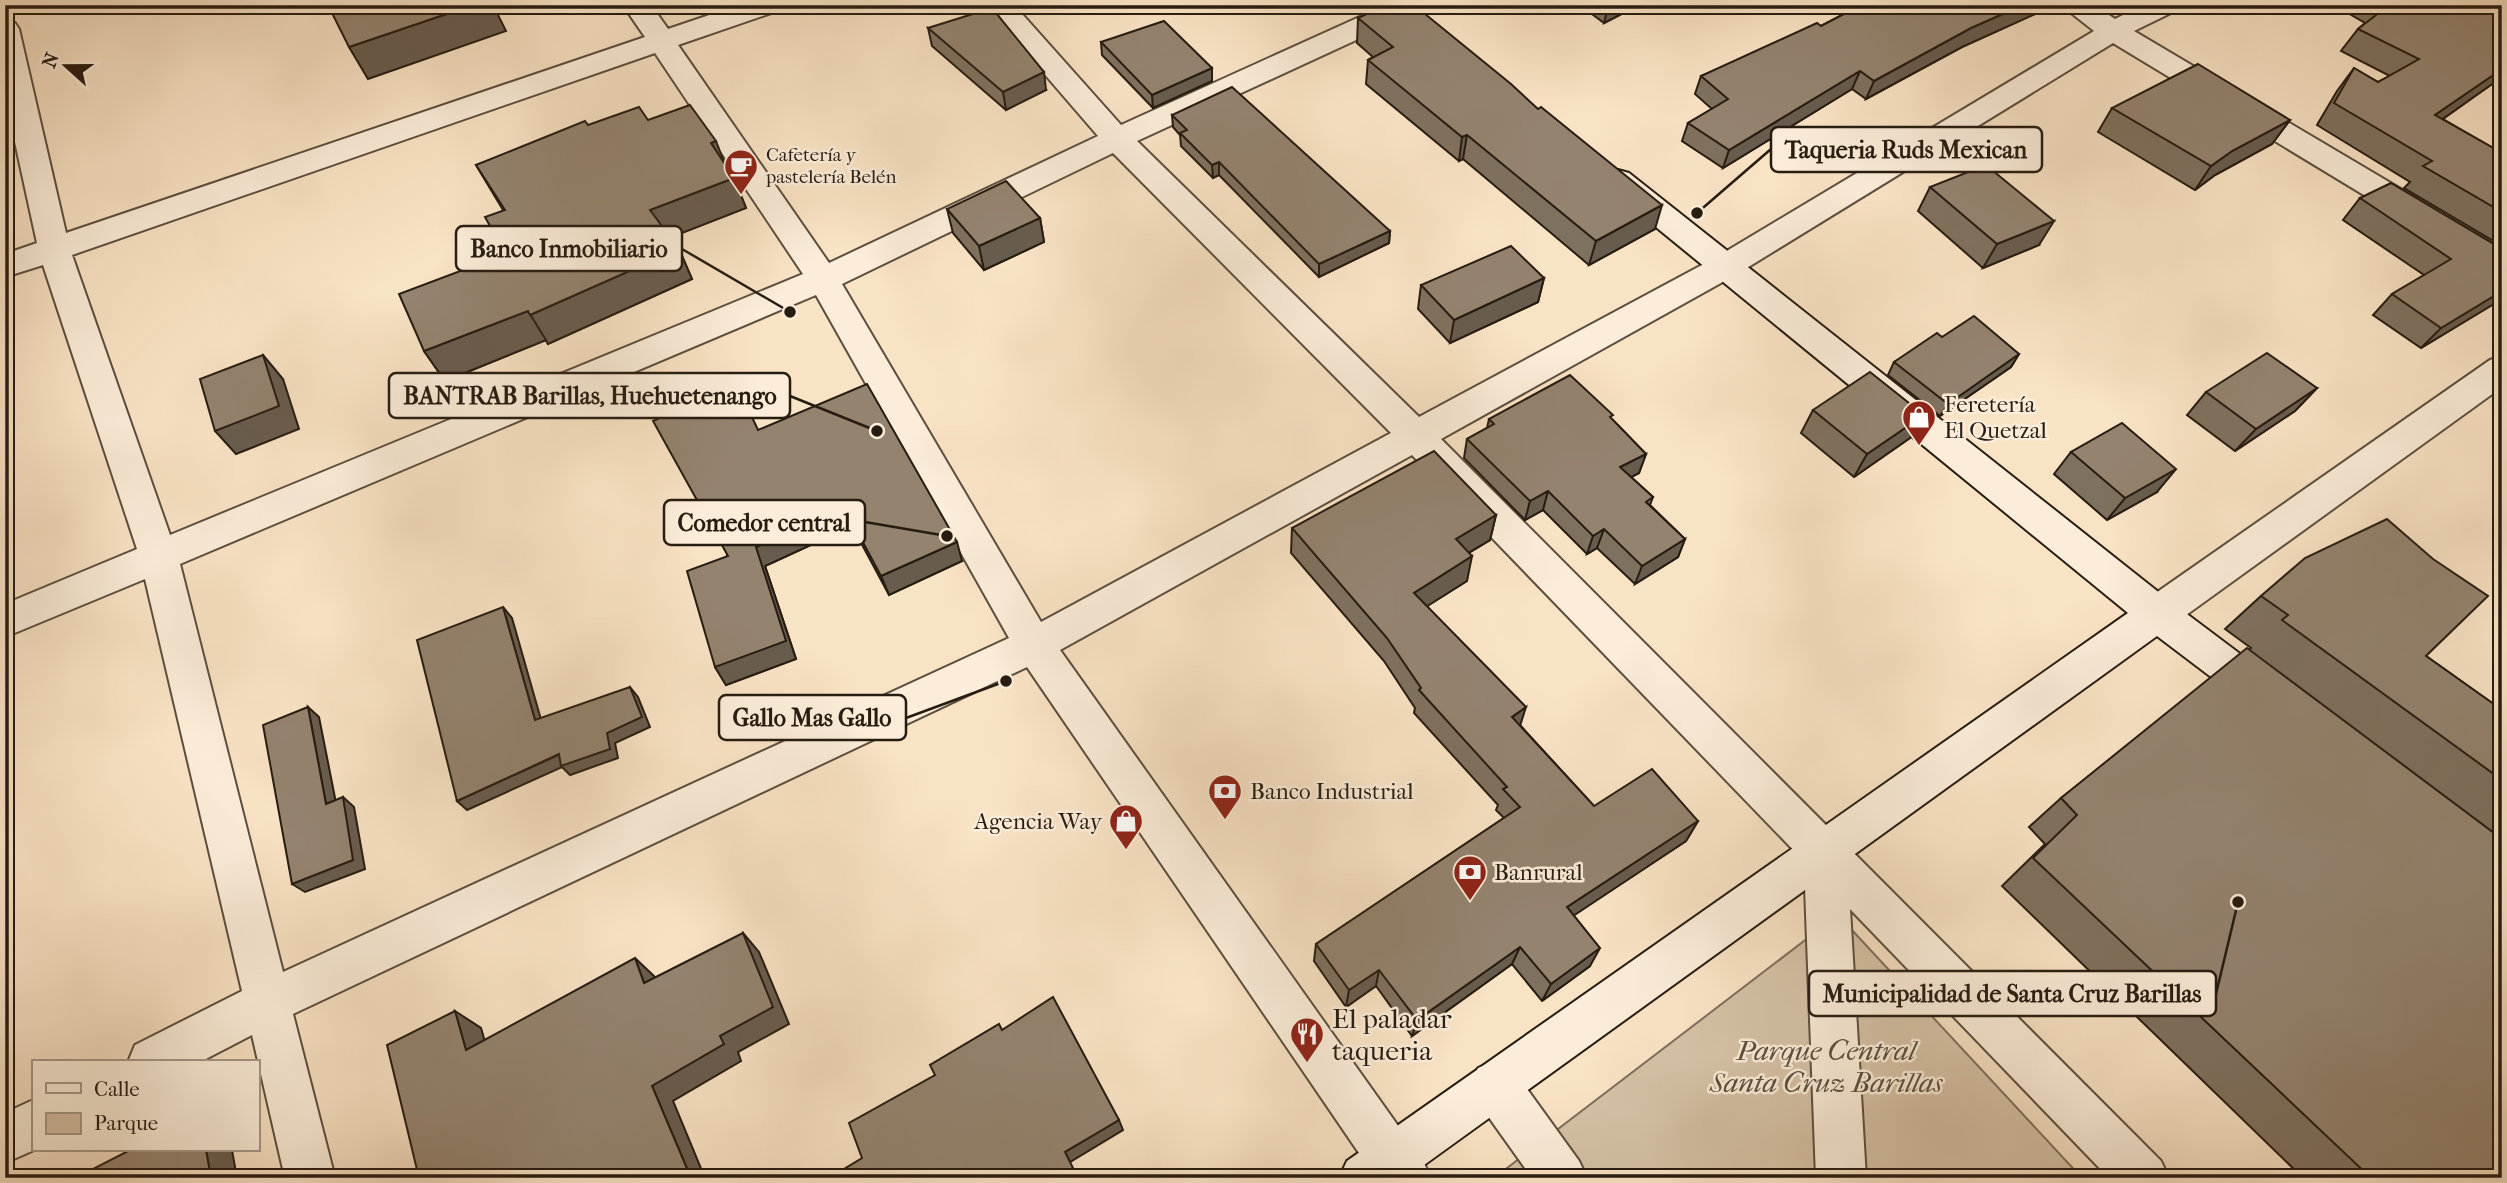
<svg xmlns="http://www.w3.org/2000/svg" width="2507" height="1183" font-family="'IM FELL French Canon',serif">
<rect width="100%" height="100%" fill="#f9e3c5"/>
<filter id="stains"><feTurbulence type="fractalNoise" baseFrequency=".00286" numOctaves="4"/><feColorMatrix values="0 0 0 0 .2 0 0 0 0 .09 0 0 0 0 .02 0 0 0 .5 -.17"/></filter>
<radialGradient id="worn" r=".72"><stop offset=".6" stop-color="#630" stop-opacity="0"/><stop offset="1" stop-color="#630" stop-opacity=".3"/></radialGradient>
<polygon fill="#d5c1a6" stroke="#7e6e5c" stroke-width="2" points="1838,915 2082,1178 1494,1178"/>
<g fill="none" stroke-linecap="round" stroke-linejoin="round">
<g stroke="#5c4e3e" stroke-width="4">
<g id="street">
<path d="M623 5H651L668 29 739 5H781L777 11 678 45 829 263 1098 136 985 5H1014L1121 125 1386 5H1423L1419 11 1137 141 1419 417 1715 258 2094 31 2061 5H2094L2115 19 2143 5H2179L2175 11 2134 31 2502 249V275L2491 272 2113 43 1737 274 1441 439 2161 1161 2169 1178H2109L1850 909 1866 1178H1816L1804 861 1412 455 1060 650 1423 1161 1431 1178H1376L1027 667 293 1014 335 1178H285L252 1035 200 1062H128L135 1045 242 991 145 579 5 637V604L137 549 43 265 5 277V254L37 243 5 96V21L15 23 19 29 66 233 645 37ZM655 53 803 274 170 535 72 255ZM1113 153 1391 433 1041 622 842 284ZM816 295 1009 638 283 972 180 564Z"/>
<polygon points="2502,356 2502,387 2171,626 2157,630 2143,626 2138,614 2143,602 2490,360"/>
<polygon points="1495,1061 1512,1068 1579,1161 1587,1178 1532,1178 1478,1102 1471,1085 1478,1068"/>
<polygon points="33,1100 34,1150 5,1163 5,1113"/>
</g>
</g>
<g stroke="#271c11" stroke-width="4">
<polygon id="secondary" points="1618,170 1629,173 2171,602 2280,684 2286,696 2280,708 2266,714 2252,708 2157,636 1406,1178 1339,1178 1347,1161 2128,613 1607,187 1603,180 1607,173"/>
</g>
<use href="#street" fill="#fbedd9" fill-rule="evenodd"/>
<use href="#secondary" fill="#fbedd9" fill-rule="evenodd"/>
</g>
<g fill="#7f715f" stroke="#271c11" stroke-width="2">
<polygon points="1580,5 1639,5 1604,23"/>
<polygon points="1861,5 2055,5 1962,47 1866,99 1852,89 1723,168 1682,141 1688,123 1712,109 1695,94 1701,76 1821,26"/>
<polygon points="2334,5 2502,5 2502,77 2443,119 2502,153 2502,246 2404,188 2410,182 2317,125 2337,91 2354,68 2378,82 2390,76 2341,51 2358,29 2365,23"/>
<polygon points="1358,18 1655,229 1589,265 1463,159 1459,161 1366,84 1368,60 1373,57 1357,43"/>
<polygon points="928,28 1046,90 1006,110 932,46"/>
<polygon points="1101,42 1212,68 1212,81 1153,108 1102,55"/>
<polygon points="2112,108 2290,120 2272,144 2215,175 2195,190 2098,132"/>
<polygon points="1172,115 1390,231 1389,243 1319,277 1219,175 1213,178 1181,146 1180,135 1173,127"/>
<polygon points="648,120 724,163 734,178 746,208 671,237 679,249 692,279 548,344 546,340 445,381 424,351 494,258 494,233 503,210 476,165 588,125"/>
<polygon points="1930,187 2039,245 1983,268 1918,211"/>
<polygon points="2360,198 2495,248 2502,252 2502,299 2421,348 2373,315 2392,294 2424,275 2343,220"/>
<polygon points="947,209 1040,218 1044,242 984,270 953,233"/>
<polygon points="1544,278 1538,302 1450,343 1418,309 1421,285"/>
<polygon points="1942,337 2019,354 2011,367 1940,416 1888,375 1894,362"/>
<polygon points="2317,388 2295,411 2235,451 2187,415 2206,392"/>
<polygon points="1813,410 1910,438 1854,477 1801,433"/>
<polygon points="1489,419 1612,419 1646,454 1639,473 1631,477 1653,497 1650,505 1685,539 1678,557 1635,584 1597,548 1587,554 1543,510 1525,520 1464,458 1467,439 1487,428"/>
<polygon points="758,430 962,561 889,595 852,526 765,566 796,659 726,685 715,667 727,556"/>
<polygon points="2071,452 2157,492 2107,520 2054,474"/>
<polygon points="1496,515 1490,540 1469,553 1467,581 1427,606 1520,725 1594,806 1698,821 1686,841 1573,915 1590,966 1542,1001 1512,964 1412,1036 1376,986 1346,1007 1314,961 1316,944 1504,818 1496,810 1498,805 1414,713 1415,708 1384,661 1291,553 1292,528"/>
<polygon points="2261,596 2426,656 2502,710 2502,1178 2303,1178 2002,886 2045,844 2029,827 2061,798 2251,648 2225,629"/>
</g>
<g fill="#685c4e" stroke="#271c11" stroke-width="2">
<polygon points="269,5 302,5 274,13"/>
<polygon points="473,5 493,5 506,31 368,79 349,47"/>
<polygon points="1617,5 1639,5 1604,23 1607,11"/>
<polygon points="2023,5 2055,5 1962,47 1866,99 1874,81 1971,28"/>
<polygon points="1212,68 1212,81 1153,108 1152,95"/>
<polygon points="2502,69 2502,77 2417,137 2435,115"/>
<polygon points="1860,71 1852,89 1723,168 1729,150"/>
<polygon points="1044,72 1046,90 1006,110 1003,92"/>
<polygon points="2290,120 2272,144 2215,175 2195,190 2211,166 2232,151"/>
<polygon points="1467,135 1463,159 1459,161 1462,137"/>
<polygon points="716,141 728,172 711,143"/>
<polygon points="1219,162 1219,175 1213,178 1212,165"/>
<polygon points="734,178 746,208 664,240 650,210"/>
<polygon points="1662,205 1655,229 1589,265 1596,241"/>
<polygon points="1040,218 1044,242 984,270 979,246"/>
<polygon points="2054,221 2039,245 1983,268 1997,244"/>
<polygon points="1390,231 1389,243 1319,277 1319,264"/>
<polygon points="679,249 692,279 548,344 530,315"/>
<polygon points="1544,278 1538,302 1450,343 1454,320"/>
<polygon points="2502,291 2502,299 2421,348 2441,328"/>
<polygon points="528,311 546,340 445,381 424,351"/>
<polygon points="2019,354 2011,367 1940,416 1948,404"/>
<polygon points="263,355 283,379 299,429 236,454 215,431"/>
<polygon points="2317,388 2295,411 2235,451 2256,429"/>
<polygon points="1924,415 1910,438 1854,477 1867,454"/>
<polygon points="1646,454 1639,473 1614,486 1620,467"/>
<polygon points="2176,469 2157,492 2107,520 2125,498"/>
<polygon points="1548,491 1543,510 1525,520 1530,501"/>
<polygon points="844,507 852,526 765,566 796,659 726,685 715,667 756,547"/>
<polygon points="1496,515 1490,540 1451,563 1456,539"/>
<polygon points="1604,529 1597,548 1587,554 1593,536"/>
<polygon points="1685,539 1678,557 1635,584 1642,566"/>
<polygon points="957,542 962,561 889,595 881,576"/>
<polygon points="1472,556 1467,581 1410,617 1414,593"/>
<polygon points="503,607 512,618 544,730 535,720"/>
<polygon points="630,687 638,697 650,727 615,743 618,758 570,775 562,767 467,810 457,801 607,733"/>
<polygon points="308,707 319,717 338,813 326,804"/>
<polygon points="1526,707 1519,729 1512,717"/>
<polygon points="343,797 354,807 365,869 305,892 292,884"/>
<polygon points="1698,821 1686,841 1558,926 1567,907"/>
<polygon points="743,933 759,952 789,1024 738,1052 741,1061 673,1101 705,1178 691,1178 652,1086 720,1036"/>
<polygon points="1520,947 1512,964 1412,1036 1417,1020"/>
<polygon points="1600,948 1590,966 1542,1001 1551,984"/>
<polygon points="635,958 654,976 664,1001 644,983"/>
<polygon points="1379,970 1376,986 1346,1007 1349,990"/>
<polygon points="455,1011 481,1028 492,1066 466,1050"/>
<polygon points="1119,1120 1123,1130 1070,1162 1065,1152"/>
<polygon points="206,1150 232,1150 237,1178 211,1178"/>
</g>
<g fill="#94836f" stroke="#271c11" stroke-width="2">
<polygon points="328,5 473,5 349,47"/>
<polygon points="1386,5 1414,5 1511,84 1538,109 1541,107 1662,205 1596,241 1467,135 1462,137 1368,60 1393,47 1358,18"/>
<polygon points="1600,5 1617,5 1607,11"/>
<polygon points="1861,5 2023,5 1971,28 1874,81 1860,71 1729,150 1688,123 1728,99 1701,76 1817,23 1821,26"/>
<polygon points="2389,5 2502,5 2502,69 2435,115 2502,153 2502,212 2423,166 2432,161 2334,103 2354,68 2378,82 2419,59 2358,29"/>
<polygon points="992,8 1044,72 1003,92 928,28"/>
<polygon points="1164,21 1212,68 1152,95 1101,42"/>
<polygon points="2198,64 2290,120 2232,151 2211,166 2112,108"/>
<polygon points="1232,87 1390,231 1319,264 1219,162 1212,165 1180,133 1187,130 1172,115"/>
<polygon points="690,105 716,141 711,143 734,178 650,210 679,249 530,315 528,311 424,351 399,294 495,258 482,238 494,233 485,217 505,210 476,165 585,121 588,125 639,107 648,120"/>
<polygon points="1986,165 2054,221 1997,244 1930,187"/>
<polygon points="1006,181 1040,218 979,246 947,209"/>
<polygon points="2391,183 2497,246 2494,247 2502,252 2502,291 2441,328 2392,294 2451,259 2360,198"/>
<polygon points="1511,246 1544,278 1454,320 1421,285"/>
<polygon points="1974,316 2019,354 1948,404 1894,362 1937,333 1942,337"/>
<polygon points="2267,353 2317,388 2256,429 2206,392"/>
<polygon points="263,355 279,406 215,431 200,379"/>
<polygon points="1870,372 1924,415 1867,454 1813,410"/>
<polygon points="1570,375 1613,415 1610,417 1646,454 1620,467 1653,497 1646,502 1685,539 1642,566 1604,529 1593,536 1548,491 1530,501 1467,439 1494,424 1489,419"/>
<polygon points="736,383 758,430 867,384 957,542 881,576 844,507 756,547 786,641 715,667 687,571 728,556 653,421 697,400 696,397"/>
<polygon points="2122,423 2176,469 2125,498 2071,452"/>
<polygon points="1434,451 1496,515 1456,539 1472,556 1414,593 1526,707 1512,717 1594,806 1652,769 1698,821 1567,907 1600,948 1551,984 1520,947 1417,1020 1379,970 1349,990 1316,944 1520,807 1503,789 1507,787 1419,690 1421,688 1387,638 1292,528"/>
<polygon points="2387,519 2433,559 2488,596 2426,656 2502,710 2502,780 2282,620 2288,615 2261,596 2305,558"/>
<polygon points="503,607 535,720 630,687 642,717 607,733 610,749 561,766 559,754 457,801 417,640"/>
<polygon points="2247,648 2502,839 2502,1178 2371,1178 2033,858 2077,815 2061,798"/>
<polygon points="308,707 326,804 343,797 353,860 292,884 263,725"/>
<polygon points="743,933 773,1007 720,1036 724,1044 652,1086 691,1178 419,1178 387,1045 455,1011 466,1050 635,958 644,983"/>
<polygon points="1053,997 1119,1120 1065,1152 1078,1178 829,1178 862,1158 849,1123 935,1075 930,1065 999,1024 1002,1030"/>
<polygon points="130,1150 206,1150 211,1178 90,1178 89,1171"/>
</g>
<defs>
<g id="cafe-pin" transform="scale(1.75)"><path d="M0 17L-7.5 6A9.5 9.5 0 1 1 7.5 6Z" fill="#8f2418" stroke="#fbedd9"/><path d="M-5.5-4.5H6V0H3Q3 3.5 0 3.5H-2.5Q-5.5 3.5-5.5 0ZM3-3.2v2h1.7v-2ZM-6 4.5H4V6H-6Z" fill="#fff"/></g>
<g id="shop-pin" transform="scale(1.75)"><path d="M0 17L-7.5 6A9.5 9.5 0 1 1 7.5 6Z" fill="#8f2418" stroke="#fbedd9"/><path d="M-5-2.5h2.3a2.7 3.5 0 0 1 5.4 0H5L5.5 6h-11ZM-1.5-2.5h3a1.5 2.3 0 0 0-3 0Z" fill="#fff"/></g>
<g id="bank-pin" transform="scale(1.75)"><path d="M0 17L-7.5 6A9.5 9.5 0 1 1 7.5 6Z" fill="#8f2418" stroke="#fbedd9"/><path d="M-6-4H6V4H-6ZM0-2.3a2.3 2.3 0 1 0 0 4.6a2.3 2.3 0 1 0 0-4.6Z" fill="#fff"/></g>
<g id="restaurant-pin" transform="scale(1.75)"><path d="M0 17L-7.5 6A9.5 9.5 0 1 1 7.5 6Z" fill="#8f2418" stroke="#fbedd9"/><path d="M-5-6h1v4h1v-4h1v4h1v-4h1v5L-1.5 .5V6h-2V.5L-5-1ZM5-6V6H3V1.5H1.5Q1.5-4 5-6Z" fill="#fff"/></g>
</defs>
<g fill-rule="evenodd">
<use href="#cafe-pin" x="741" y="166"/>
<use href="#shop-pin" x="1919" y="417"/>
<use href="#bank-pin" x="1225" y="791"/>
<use href="#shop-pin" x="1126" y="821"/>
<use href="#bank-pin" x="1470" y="872"/>
<use href="#restaurant-pin" x="1307" y="1034"/>
</g>
<g text-anchor="middle" dominant-baseline="central" stroke-width="5" stroke-linejoin="round" paint-order="stroke">
<g font-size="19" fill="#271c11" stroke="#fbedd9" text-anchor="start">
<text x="766" y="155">Cafetería y<tspan x="766" dy="22">pastelería Belén</tspan></text>
</g>
<g font-size="23" fill="#271c11" stroke="#fbedd9" text-anchor="start">
<text x="1944" y="404">Feretería<tspan x="1944" dy="26">El Quetzal</tspan></text>
<text x="1250" y="791">Banco Industrial</text>
<text x="1102" y="821" text-anchor="end">Agencia Way</text>
<text x="1494" y="872">Banrural</text>
</g>
<g font-size="28" fill="#271c11" stroke="#fbedd9" text-anchor="start">
<text x="1332" y="1018">El paladar<tspan x="1332" dy="32">taqueria</tspan></text>
</g>
<g font-size="28" font-style="italic" fill="#5b4e3e" stroke="#fbedd9">
<text x="1826" y="1050">Parque Central<tspan x="1826" dy="32">Santa Cruz Barillas</tspan></text>
</g>
</g>
<path fill="none" stroke="#271c11" stroke-width="2.5" d="M1697 213L1771 149M790 312L682 249M877 431L790 396M947 536L865 522M1006 681L906 718M2238 902L2216 994"/>
<g fill="#271c11" stroke="#fbedd9" stroke-width="2.5">
<circle cx="1697" cy="213" r="7"/>
<circle cx="790" cy="312" r="7"/>
<circle cx="877" cy="431" r="7"/>
<circle cx="947" cy="536" r="7"/>
<circle cx="1006" cy="681" r="7"/>
<circle cx="2238" cy="902" r="7"/>
</g>
<g fill="#fbedd9" stroke="#271c11" stroke-width="2.5">
<rect x="1771" y="127" width="271" height="45" rx="7"/>
<rect x="456" y="226" width="226" height="45" rx="7"/>
<rect x="389" y="373" width="401" height="45" rx="7"/>
<rect x="664" y="500" width="201" height="45" rx="7"/>
<rect x="719" y="695" width="187" height="45" rx="7"/>
<rect x="1809" y="971" width="407" height="45" rx="7"/>
</g>
<g font-size="24" text-anchor="middle" font-weight="bold" fill="#271c11">
<text x="1906" y="158">Taqueria Ruds Mexican</text>
<text x="569" y="257">Banco Inmobiliario</text>
<text x="590" y="404">BANTRAB Barillas, Huehuetenango</text>
<text x="764" y="531">Comedor central</text>
<text x="812" y="726">Gallo Mas Gallo</text>
<text x="2012" y="1002">Municipalidad de Santa Cruz Barillas</text>
</g>
<rect width="2507" height="1183" fill="none" stroke="#f9e3c5" stroke-width="28"/>
<rect x="7" y="7" width="2493" height="1169" fill="none" stroke="#271c11" stroke-width="3.5"/>
<rect x="14" y="14" width="2479" height="1155" fill="none" stroke="#271c11" stroke-width="2"/>
<rect x="32" y="1060" width="228" height="91" fill="#fbedd9" stroke="#a69989" stroke-width="2"/>
<rect x="46" y="1083" width="35" height="10" fill="#fbedd9" stroke="#a69989" stroke-width="2"/>
<text x="94" y="1096" font-size="21" fill="#271c11">Calle</text>
<rect x="46" y="1113" width="35" height="21" fill="#d5c1a6" stroke="#a69989" stroke-width="2"/>
<text x="94" y="1130" font-size="21" fill="#271c11">Parque</text>
<g transform="translate(66 66) rotate(291)" stroke="#fbedd9" stroke-width="5" paint-order="stroke">
<path d="M0-5L12 26L0 18L-12 26Z" fill="#271c11"/>
<text y="-10" font-size="19" font-weight="bold" text-anchor="middle" fill="#271c11">N</text>
</g>
<rect width="100%" height="100%" filter="url(#stains)"/>
<rect width="100%" height="100%" fill="url(#worn)"/>
</svg>
